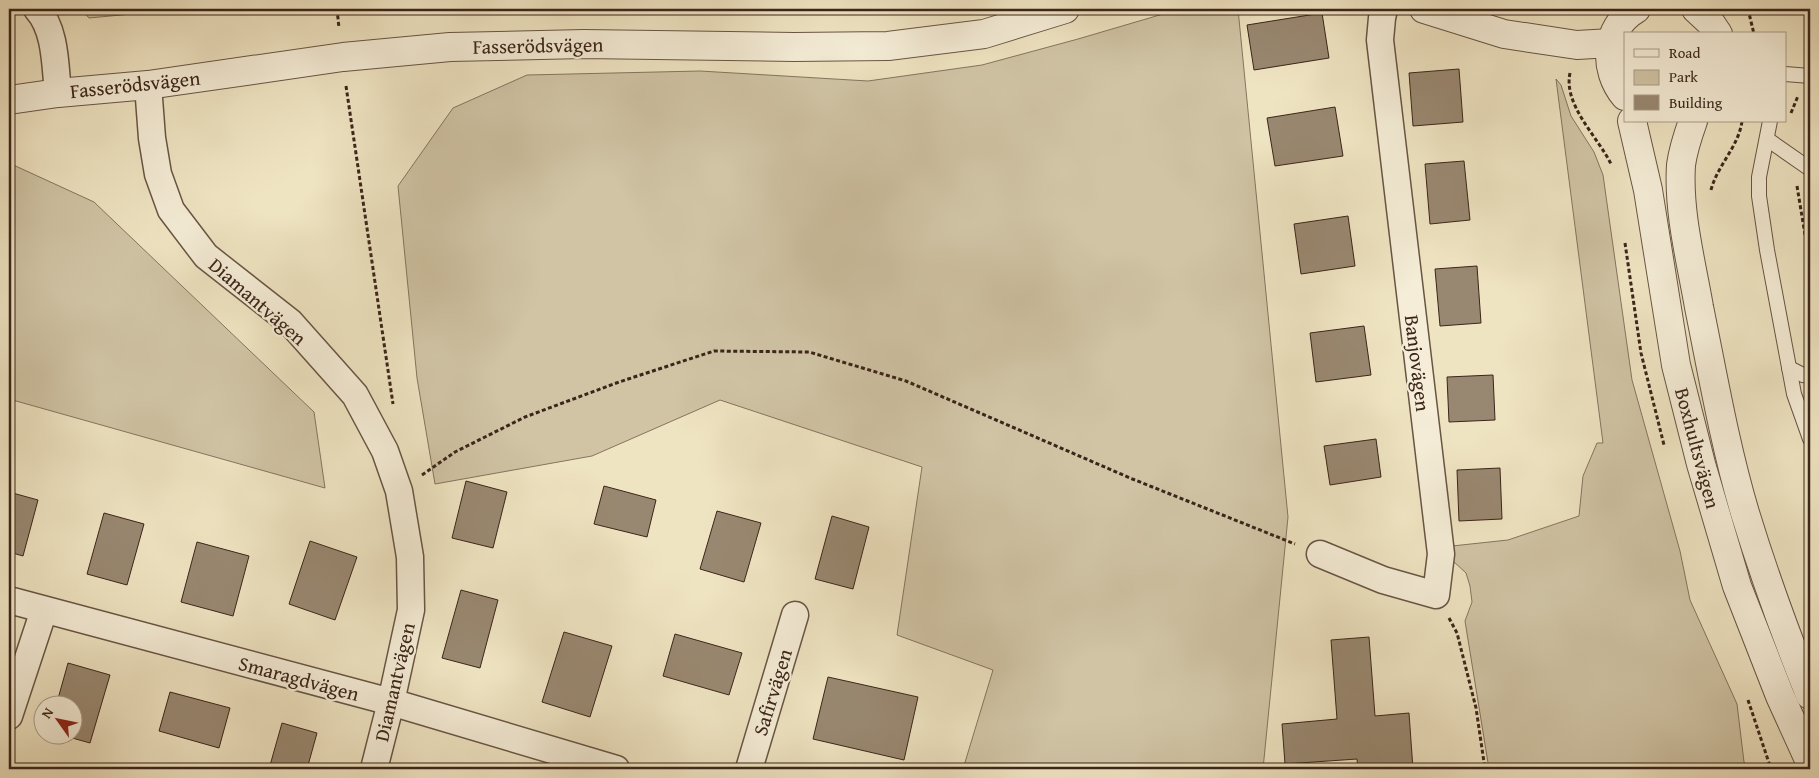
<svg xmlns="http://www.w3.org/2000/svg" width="1819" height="778" font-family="'Gentium Book Plus',serif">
<rect width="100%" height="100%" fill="#efe4c2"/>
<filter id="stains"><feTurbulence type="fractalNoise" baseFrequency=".004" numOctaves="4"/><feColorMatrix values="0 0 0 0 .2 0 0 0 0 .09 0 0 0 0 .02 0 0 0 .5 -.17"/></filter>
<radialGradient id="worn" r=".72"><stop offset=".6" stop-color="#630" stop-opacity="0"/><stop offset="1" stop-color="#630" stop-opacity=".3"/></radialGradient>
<g fill="#d0c4a5" stroke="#867460">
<polygon points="81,9 185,9 89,18"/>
<polygon points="1180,9 1238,9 1288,517 1263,769 963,769 993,670 897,635 922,467 720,400 592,456 435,484 417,378 398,186 453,108 527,75 700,71 868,81 982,65 1078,39"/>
<polygon points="1556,79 1561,85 1571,116 1594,152 1603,175 1632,380 1680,551 1690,600 1737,704 1744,762 1749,769 1489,769 1465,621 1472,602 1470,586 1466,573 1453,561 1452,546 1508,540 1579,516 1583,476 1597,443 1603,443"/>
<polygon points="9,163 94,202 314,412 325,488 9,399"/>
</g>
<g fill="#998871" stroke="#3b251a">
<polygon points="1322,13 1329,58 1254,70 1247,25"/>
<polygon points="1459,69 1463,122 1413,126 1409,73"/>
<polygon points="1335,107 1343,156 1275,166 1267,118"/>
<polygon points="1464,161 1470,220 1430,224 1425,164"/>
<polygon points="1348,216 1355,266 1301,274 1294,224"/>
<polygon points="1477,266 1481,323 1440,326 1435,269"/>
<polygon points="1364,326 1371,375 1316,382 1310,333"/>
<polygon points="1493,375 1495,420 1449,422 1447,377"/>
<polygon points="1376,439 1381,477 1330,485 1324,446"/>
<polygon points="1500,468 1502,519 1459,521 1457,470"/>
<polygon points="466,481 507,492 493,548 452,538"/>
<polygon points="604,486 656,500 647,537 594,524"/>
<polygon points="9,492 38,500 23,556 9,552"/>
<polygon points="717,511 761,523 744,582 700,569"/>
<polygon points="104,513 144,524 127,585 87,574"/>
<polygon points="832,516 869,527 853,589 815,579"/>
<polygon points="310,541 357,557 335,620 289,604"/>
<polygon points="197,542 249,556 233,616 181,602"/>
<polygon points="461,590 498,600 480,668 442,658"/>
<polygon points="564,632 612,646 590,717 542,702"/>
<polygon points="675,634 742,653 729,695 663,676"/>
<polygon points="1369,637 1375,716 1409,713 1413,769 1358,769 1357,759 1285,764 1282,724 1337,719 1331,640"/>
<polygon points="68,663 110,675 90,743 65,736 72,736 72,706 56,706"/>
<polygon points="828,677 918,697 904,760 813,739"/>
<polygon points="170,692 230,708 219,748 159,731"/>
<polygon points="282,723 317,733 307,769 269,769"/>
</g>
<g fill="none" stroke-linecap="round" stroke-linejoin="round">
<g stroke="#685544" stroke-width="16">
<g id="service">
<polyline points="1785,74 1810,76"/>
<polyline points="1770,121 1759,177 1759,196 1767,250 1794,394 1810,439"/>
<polyline points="1767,139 1810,169"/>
<polyline points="1789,368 1803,375 1810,376"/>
</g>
</g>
<g stroke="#685544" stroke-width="29">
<g id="minor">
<path d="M37 9C56 30 55 65 58 93"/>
<polyline points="148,85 152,138 158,174 171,210 206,256 290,322 355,395 385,451 399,491 410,557 411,610 391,702 374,769"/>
<polyline points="1320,554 1383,580 1436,595 1441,554 1380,40 1382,18 1384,9"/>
<polyline points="9,600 391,702 616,769"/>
<polyline points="9,716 44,610"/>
<polyline points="749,769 795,615"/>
</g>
</g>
<g stroke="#685544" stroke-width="30">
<g id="tertiary">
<polyline points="1424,9 1504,34 1577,45 1611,43"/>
<polyline points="1696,9 1710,22 1718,34"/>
<path d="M1625 96C1603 70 1604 28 1636 9"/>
<polyline points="9,100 58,93 148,85 343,57 450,47 584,44 794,47 888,46 984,34 1065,9"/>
<polyline points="1632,121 1648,190 1676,365 1701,464 1737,586 1780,696 1810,762"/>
<path d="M1693 121C1688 135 1683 150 1681 165 1678 212 1691 261 1699 307 1713 376 1725 446 1745 513 1764 575 1786 635 1810 695"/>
</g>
</g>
<g stroke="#3b251a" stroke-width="3" stroke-dasharray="4 2.5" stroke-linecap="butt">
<polyline points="337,9 339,28"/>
<polyline points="1748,9 1754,34"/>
<path d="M1570 73C1563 105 1598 137 1611 164"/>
<polyline points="346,86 393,404"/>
<polyline points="1791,113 1798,96"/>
<polyline points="1797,186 1810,265"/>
<path d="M1711 190C1717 166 1739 146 1742 121"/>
<polyline points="1625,243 1641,353 1664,445"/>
<polyline points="422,475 455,452 525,417 619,382 714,351 809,352 906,381 1130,478 1295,544"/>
<polyline points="1449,618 1457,633 1476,708 1485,769"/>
<polyline points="1748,700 1771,769"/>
</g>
<use href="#service" stroke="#f5edd7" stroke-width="14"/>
<use href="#minor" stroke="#f5edd7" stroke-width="26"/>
<use href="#tertiary" stroke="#f5edd7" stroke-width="28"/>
</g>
<g text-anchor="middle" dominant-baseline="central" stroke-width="4.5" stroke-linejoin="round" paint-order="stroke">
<g font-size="20" fill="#3b251a" stroke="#f5edd7">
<text transform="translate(538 45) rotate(-1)">Fasserödsvägen</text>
<text transform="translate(135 84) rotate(-6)">Fasserödsvägen</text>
<text transform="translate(258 301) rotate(41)">Diamantvägen</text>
<text transform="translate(1418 363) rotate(83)">Banjovägen</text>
<text transform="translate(1698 448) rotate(75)">Boxhultsvägen</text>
<text transform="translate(299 678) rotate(15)">Smaragdvägen</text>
<text transform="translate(394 682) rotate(-77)">Diamantvägen</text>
<text transform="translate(772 692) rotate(-73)">Safirvägen</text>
</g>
</g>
<rect width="1819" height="778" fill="none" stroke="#efe4c2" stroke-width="30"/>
<rect x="10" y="10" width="1799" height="758" fill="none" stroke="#3b251a" stroke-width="2.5"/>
<rect x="15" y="15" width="1789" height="748" fill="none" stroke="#3b251a"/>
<rect x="1624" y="32" width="162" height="90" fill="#f5edd7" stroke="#ab9d8b"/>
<rect x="1634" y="49" width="25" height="8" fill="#f5edd7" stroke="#ab9d8b"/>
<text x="1669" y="58" font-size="15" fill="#3b251a">Road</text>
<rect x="1634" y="70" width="25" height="15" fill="#d0c4a5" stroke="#ab9d8b"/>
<text x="1669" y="82" font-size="15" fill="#3b251a">Park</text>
<rect x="1634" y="95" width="25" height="15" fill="#998871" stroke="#ab9d8b"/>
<text x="1669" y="108" font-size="15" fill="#3b251a">Building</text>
<g transform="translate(58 720) rotate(303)"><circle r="24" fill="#f5edd7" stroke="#ab9d8b"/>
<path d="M0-4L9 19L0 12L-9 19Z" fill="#8f2418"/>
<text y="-8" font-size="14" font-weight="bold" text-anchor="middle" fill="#3b251a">N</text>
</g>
<rect width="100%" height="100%" filter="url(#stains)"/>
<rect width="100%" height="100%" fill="url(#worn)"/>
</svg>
